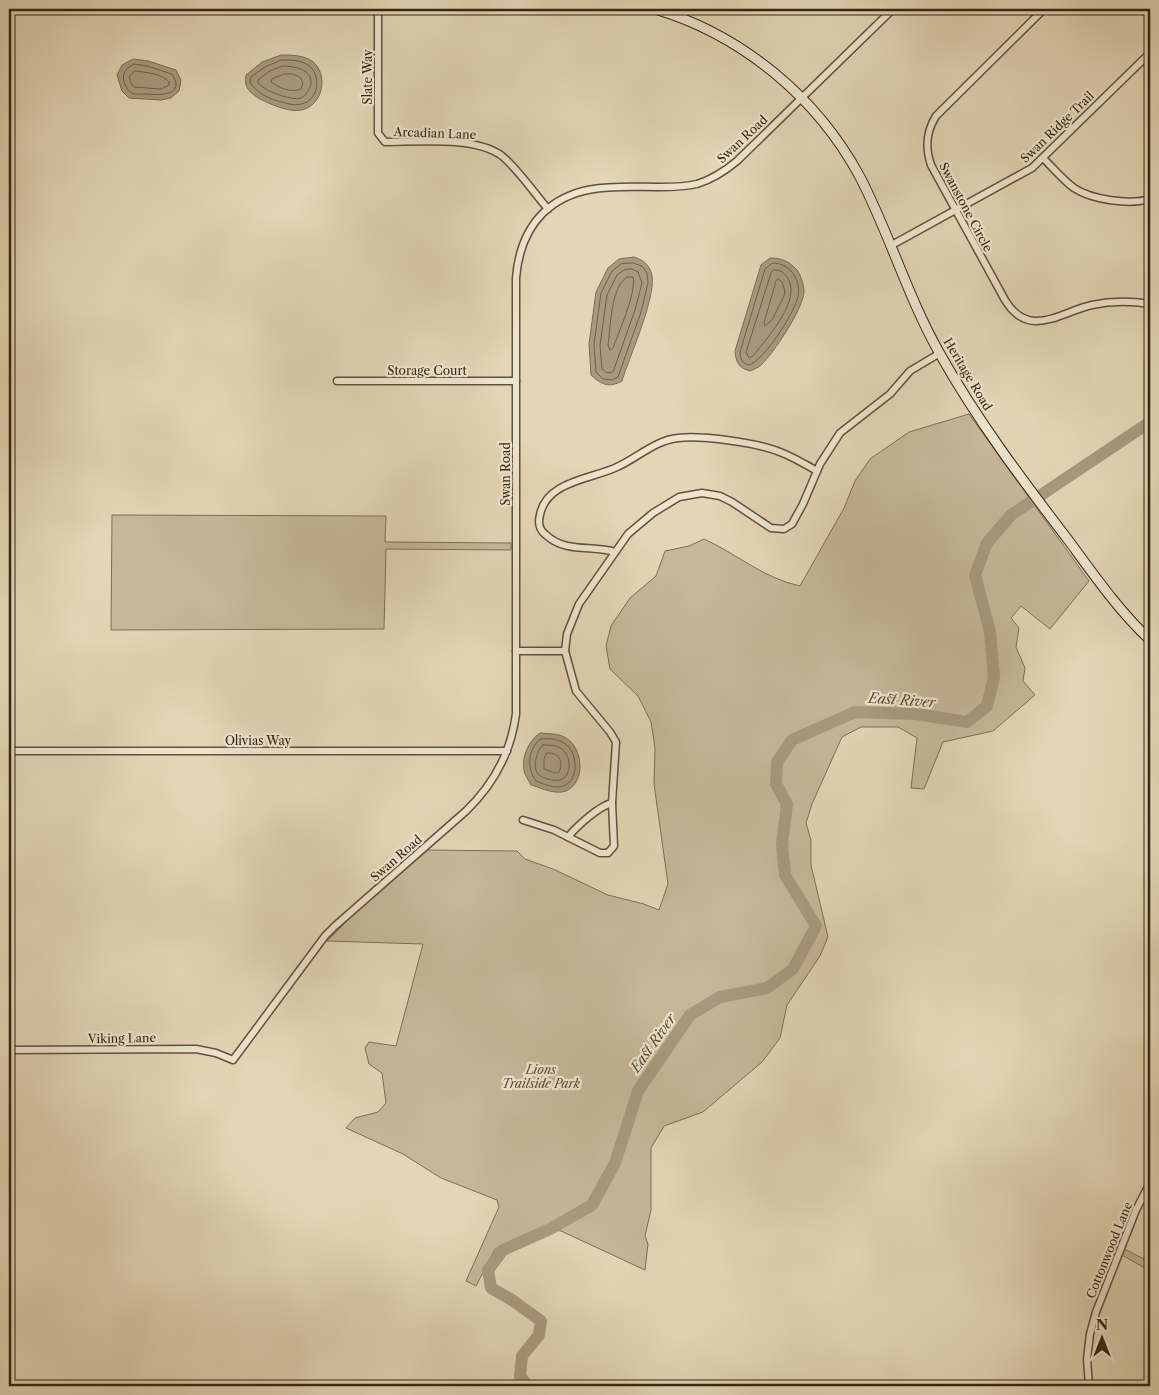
<svg xmlns="http://www.w3.org/2000/svg" width="1159" height="1395" font-family="'Libre Caslon Text',serif">
<rect width="100%" height="100%" fill="#e3d5b5"/>
<filter id="stains"><feTurbulence type="fractalNoise" baseFrequency=".004" numOctaves="4"/><feColorMatrix values="0 0 0 0 .2 0 0 0 0 .09 0 0 0 0 .02 0 0 0 .5 -.17"/></filter>
<radialGradient id="worn" r=".72"><stop offset=".6" stop-color="#630" stop-opacity="0"/><stop offset="1" stop-color="#630" stop-opacity=".3"/></radialGradient>
<g fill="#c6b799" stroke="#7e6e56">
<path d="M969 414 1089 581 1050 629 1021 606 1011 618 1019 628 1016 647 1025 668 1023 681 1035 695 993 731 943 742 924 789 911 788 917 738 898 727H861L842 737 812 804 806 823 811 840V865L828 937 820 956 787 1005 780 1038 762 1062 703 1112 664 1126 651 1148V1210L645 1236 648 1244 645 1270 561 1231 541 1228 495 1249 476 1286 466 1281 499 1207 497 1200 441 1178 403 1154 346 1128 355 1118 378 1112 386 1103 382 1073 369 1064 365 1048 369 1042 396 1046 423 944 327 941 351 917 427 850 517 851 525 859 553 869 608 895 644 904 659 910 668 884 654 784 655 748 651 722 638 696 610 669 606 646 611 626 630 598 656 576 665 551 689 546 704 539C737 554 763 578 800 586L844 508 855 481 870 459 909 432Z"/>
<polygon points="112,515 386,516 385,542 511,543 511,550 386,549 384,629 111,630"/>
<polygon points="1124,1249 1150,1262 1150,1271 1122,1255"/>
</g>
<g fill="#a9997e" stroke="#7b6b53">
<path d="M281 55C291 55 303 55 312 61 328 73 324 102 305 109 292 114 272 105 260 99 249 92 244 88 246 75L262 62Z"/>
<polygon points="133,59 148,61 176,70 181,80 179,91 171,98 161,100 129,98 122,91 117,75 122,65"/>
<path d="M634 257C642 260 648 263 651 272 659 292 629 357 622 381 609 388 602 385 591 375L589 344 596 292 608 268 619 259Z"/>
<path d="M770 258C781 258 789 261 797 270 801 275 804 286 804 292 803 309 773 354 761 365 758 368 754 369 750 371 739 368 736 363 735 351L761 265Z"/>
<path d="M540 733C550 734 562 733 570 741 583 753 585 782 566 791 555 795 541 788 531 785 529 781 527 778 525 774 520 760 528 741 540 733Z"/>
</g>
<g fill="none" stroke-linecap="round" stroke-linejoin="round">
<g stroke="#705f48" stroke-width="1">
<path d="M282 60C291 60 301 60 308 65 322 74 319 101 301 104 293 106 286 103 278 101 267 98 256 92 250 82L251 77 265 67Z"/>
<path d="M134 64 147 66 172 74C186 96 160 95 146 94 141 94 134 95 130 92 127 90 126 86 124 82 122 73 125 69 134 64Z"/>
<path d="M283 66C296 66 318 71 309 89 307 93 305 96 301 98 295 100 288 97 282 96 273 93 264 89 258 83V80L268 72Z"/>
<path d="M135 71C145 72 163 74 169 82V85L161 89 134 87 132 85 129 77Z"/>
<path d="M285 74H293L300 77 303 83 301 89C291 93 279 88 271 82L272 79Z"/>
<polygon points="633,263 642,266 647,273 648,283 641,312 618,377 612,380 603,379 596,372 594,344 601,293 612,271 621,264"/>
<path d="M773 263C791 263 803 282 797 300 792 316 765 359 749 365 742 363 740 359 740 352L765 269Z"/>
<polygon points="632,269 638,272 642,283 635,310 613,372 607,373 602,369 600,345 607,295 617,275 624,270"/>
<path d="M774 270C779 270 784 272 787 277 803 299 767 338 753 356L749 358 746 352 771 273Z"/>
<path d="M627 277H633C637 291 618 334 613 348L610 350 608 345C611 326 610 289 627 277Z"/>
<polygon points="778,279 782,282 785,291 784,296 772,320 765,326 764,323 776,281"/>
<path d="M541 739C549 738 557 739 564 743 578 751 580 781 563 786 554 789 544 784 536 781 527 769 527 748 541 739Z"/>
<path d="M543 745C549 745 557 745 562 749 570 756 572 771 564 778 558 783 543 779 538 774 532 767 537 750 543 745Z"/>
<path d="M547 753C559 752 564 762 559 772L555 773 544 769V759Z"/>
</g>
<polyline stroke="#a9997e" stroke-width="12" points="528,1386 520,1376 522,1356 539,1335 541,1321 512,1300 491,1288 488,1270 503,1250 550,1229 592,1205 615,1163 638,1091 690,1015 720,997 767,988 793,969 816,926 785,875 782,844 787,804 776,784 777,762 792,740 855,712 916,714 967,722 987,706 994,677 990,632 975,575 987,543 1011,515 1150,422"/>
<g stroke="#62513b" stroke-width="9">
<g id="minor">
<path d="M378 9V133L385 142C418 142 476 136 502 156 518 169 534 193 548 209"/>
<path d="M1044 9 936 116C926 132 925 147 931 165L1005 300C1029 340 1060 312 1092 305 1111 301 1131 301 1150 304"/>
<path d="M1043 158C1053 168 1063 180 1074 188 1092 200 1130 205 1150 199"/>
<polyline points="890,246 1032,168 1150,53"/>
<polyline points="337,381 516,381"/>
<path d="M615 552C592 545 565 553 546 535 539 530 538 522 540 515 546 481 592 479 617 467 637 458 656 440 678 438 701 435 759 443 780 452 793 457 805 464 817 471"/>
<polyline points="516,651 565,651"/>
<polyline points="9,751 507,751"/>
<polyline points="523,820 554,830 600,853 608,853 614,846 612,803 616,742 610,732 576,691 565,651 567,634 579,604 628,534 653,513 679,497 702,493 720,496 732,502 771,528 784,529 792,524 803,504 820,464 840,433 890,394 910,371 940,353"/>
<path d="M568 837C577 826 599 806 612 803"/>
<path d="M9 1050 196 1049 216 1053 233 1060 325 936 335 926 466 811C494 784 511 752 516 714V278C518 253 525 231 543 213 575 182 618 187 659 187 672 187 685 187 697 184 713 179 725 171 737 161L893 9"/>
<polyline points="1089,1386 1087,1359 1090,1334 1096,1312 1136,1210 1150,1183"/>
</g>
</g>
<g stroke="#372512" stroke-width="11">
<path id="secondary" d="M655 9C742 35 817 97 860 177 890 235 908 298 940 354 977 420 1023 481 1069 541 1094 575 1119 611 1150 640"/>
</g>
<use href="#minor" stroke="#ede4cf" stroke-width="6"/>
<use href="#secondary" stroke="#ede4cf" stroke-width="9"/>
</g>
<g text-anchor="middle" dominant-baseline="central" stroke-width="4.5" stroke-linejoin="round" paint-order="stroke">
<g font-size="12" fill="#372512" stroke="#ede4cf">
<text transform="translate(367 77) rotate(-90)">Slate Way</text>
<text transform="translate(1057 127) rotate(-44)">Swan Ridge Trail</text>
<text transform="translate(435 133) rotate(2)">Arcadian Lane</text>
<text transform="translate(742 139) rotate(-43)">Swan Road</text>
<text transform="translate(966 207) rotate(62)">Swanstone Circle</text>
<text x="427" y="370">Storage Court</text>
<text transform="translate(968 374) rotate(59)">Heritage Road</text>
<text transform="translate(505 474) rotate(-90)">Swan Road</text>
<text x="258" y="740">Olivias Way</text>
<text transform="translate(396 858) rotate(-41)">Swan Road</text>
<text transform="translate(122 1038) rotate(-1)">Viking Lane</text>
<text transform="translate(1109 1250) rotate(-68)">Cottonwood Lane</text>
</g>
<g font-size="12" font-style="italic" fill="#5b4a34" stroke="#ede4cf">
<text x="541" y="1069">Lions<tspan x="541" dy="14">Trailside Park</tspan></text>
</g>
<g font-size="14" font-style="italic" fill="#594832" stroke="#ede4cf">
<text transform="translate(902 700) rotate(4)">East River</text>
<text transform="translate(653 1043) rotate(-55)">East River</text>
</g>
</g>
<rect width="1159" height="1395" fill="none" stroke="#e3d5b5" stroke-width="30"/>
<rect x="10" y="10" width="1139" height="1375" fill="none" stroke="#372512" stroke-width="2.5"/>
<rect x="15" y="15" width="1129" height="1365" fill="none" stroke="#372512"/>
<g transform="translate(1102 1338)" stroke="#ede4cf" stroke-width="4" paint-order="stroke">
<path d="M0-4L9 19L0 12L-9 19Z" fill="#372512"/>
<text y="-8" font-size="14" font-weight="bold" text-anchor="middle" fill="#372512">N</text>
</g>
<rect width="100%" height="100%" filter="url(#stains)"/>
<rect width="100%" height="100%" fill="url(#worn)"/>
</svg>
